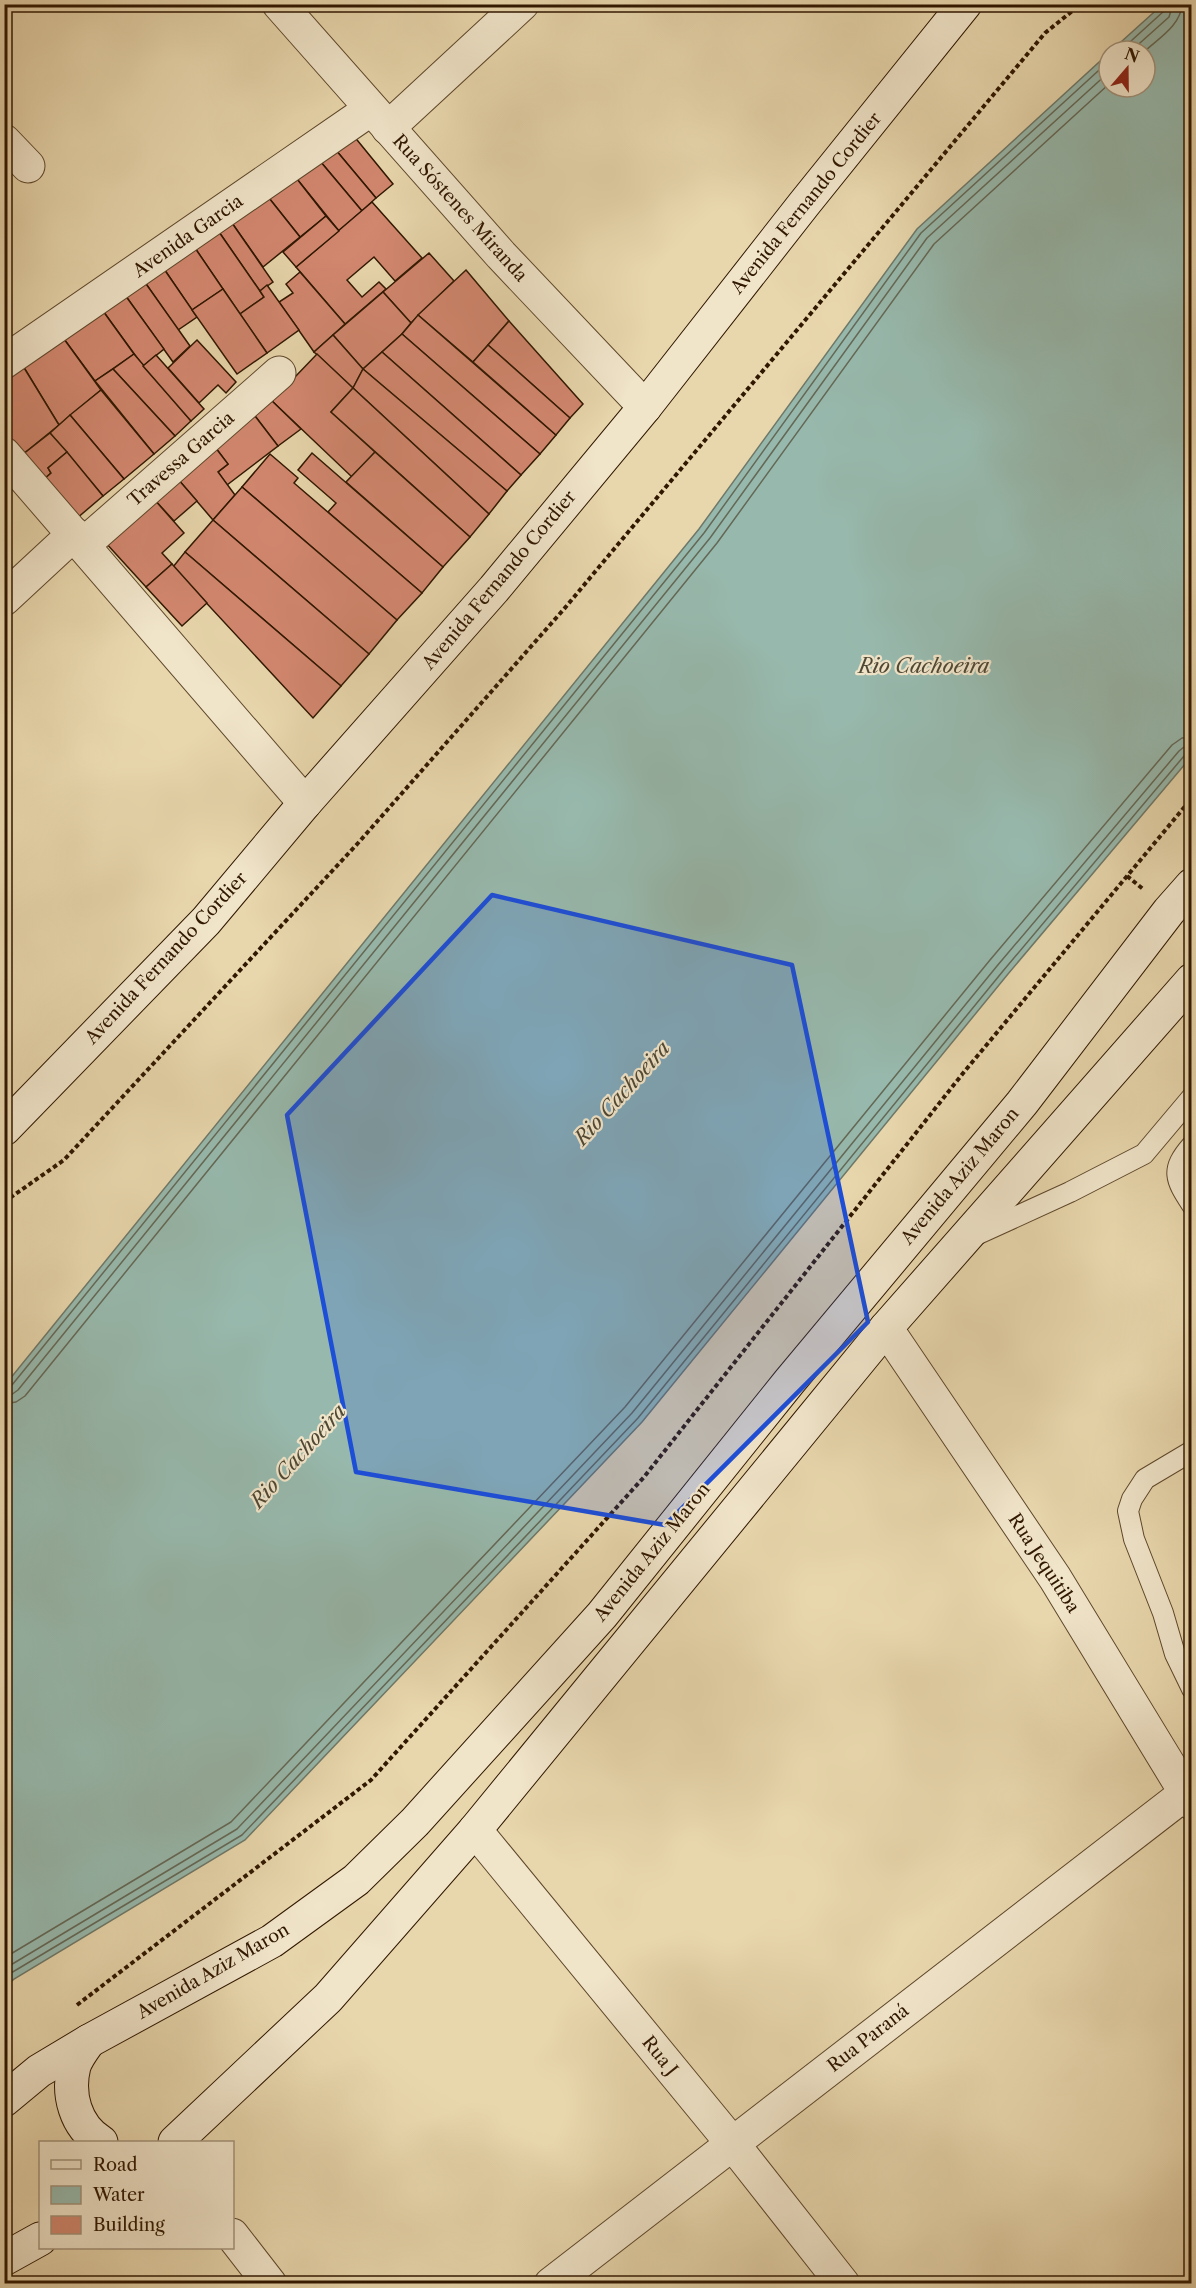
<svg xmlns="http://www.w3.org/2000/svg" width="1196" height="2288" font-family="'Libre Caslon Text',serif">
<rect width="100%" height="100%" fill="#e8d6ac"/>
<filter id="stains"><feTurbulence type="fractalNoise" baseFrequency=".00333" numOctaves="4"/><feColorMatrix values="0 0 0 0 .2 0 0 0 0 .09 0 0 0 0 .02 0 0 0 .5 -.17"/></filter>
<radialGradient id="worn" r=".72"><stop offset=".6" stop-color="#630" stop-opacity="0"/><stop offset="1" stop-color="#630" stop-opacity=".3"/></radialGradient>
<polygon fill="#97b9ad" stroke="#6e7868" stroke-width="1.5" points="1162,5 1192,5 1191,757 1008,974 642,1422 245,1840 14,1979 5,1988 5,1385 699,529 917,229 1109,53 1109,87 1145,87 1145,51 1111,51"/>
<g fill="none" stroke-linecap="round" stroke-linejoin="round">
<g stroke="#646856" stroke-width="1.5">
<polyline points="1120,51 1164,11 1166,4"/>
<polyline points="1131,51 1169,17 1173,4"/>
<path d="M1145 51C1159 38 1181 25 1182 4"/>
<polyline points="4,1388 12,1385 704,533 921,233 1109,61"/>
<polyline points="4,1395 11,1395 18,1390 710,538 927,238 1109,72"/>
<polyline points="4,1404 16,1402 25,1396 717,543 934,244 1109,84"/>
<polyline points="4,1958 231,1822 625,1407 990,960 1172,745 1182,738 1192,737"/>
<polyline points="4,1969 237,1829 632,1413 997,966 1179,751 1184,747 1192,746"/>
<polyline points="4,1979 11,1973 242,1835 638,1418 1003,971 1184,756 1192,754"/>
</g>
</g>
<g fill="#d2876f" stroke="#301700" stroke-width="1.5">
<polygon points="353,135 393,184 376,198 335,149"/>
<polygon points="335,149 376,198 362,211 320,161"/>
<polygon points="320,161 362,211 339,231 297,179"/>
<polygon points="297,179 326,216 300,237 269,198"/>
<polygon points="269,198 300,237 263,267 232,223"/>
<polygon points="372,202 422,258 395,281 374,257 347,280 362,297 379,282 386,289 345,324 296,267"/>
<polygon points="326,216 339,231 296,267 283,252"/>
<polygon points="232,223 273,282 260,291 219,232"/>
<polygon points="219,232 264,297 240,314 195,248"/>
<polygon points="195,248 223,289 192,310 164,269"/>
<polygon points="429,253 454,281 411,323 383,292"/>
<polygon points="164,269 197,317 178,330 144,281"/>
<polygon points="466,270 509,321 473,362 418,315"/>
<polygon points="300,272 345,324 314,352 279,302 293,293 286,284"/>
<polygon points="144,281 190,346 173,362 125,295"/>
<polygon points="267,285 299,330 267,353 240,314 264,297 260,291"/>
<polygon points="223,289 267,353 237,374 192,310"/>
<polygon points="383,292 411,323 402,334 363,369 333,335"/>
<polygon points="125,295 164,349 143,366 103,311"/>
<polygon points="103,311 134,354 95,381 64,339"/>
<polygon points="418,315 556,435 540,454 402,334"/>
<polygon points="509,321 583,404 570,418 488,345"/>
<polygon points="402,334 540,454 521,475 382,352"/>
<polygon points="333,335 363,369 353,388 314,352"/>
<polygon points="64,339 101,390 59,425 23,366"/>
<polygon points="197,340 236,382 226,393 218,385 199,403 168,368"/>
<polygon points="488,345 570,418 556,435 473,362"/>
<polygon points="382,352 521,475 507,491 363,369"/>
<polygon points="134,354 191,421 175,436 113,369"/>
<polygon points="317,354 353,388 331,412 375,452 352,477 272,401"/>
<polygon points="156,355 204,409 191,421 143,366"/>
<polygon points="23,366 59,425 22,455 4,434 4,380"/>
<polygon points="113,369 175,436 154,454 95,381"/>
<polygon points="363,369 507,491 489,514 353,388"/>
<polygon points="353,388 489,514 470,537 331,412"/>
<polygon points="101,390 154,454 124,479 70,415"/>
<polygon points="272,401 301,429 278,446 255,416"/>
<polygon points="70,415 124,479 103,496 50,433"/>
<polygon points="255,416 278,446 227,485 218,472 228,464 215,447"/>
<polygon points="50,433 67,452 48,468 51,473 43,480 22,455"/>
<polygon points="215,447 228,464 218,472 235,495 213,520 177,478"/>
<polygon points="67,452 103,496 76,519 43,480 51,473 48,468"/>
<polygon points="375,452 470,537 443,567 346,482"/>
<polygon points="312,453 443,567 422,593 328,512 336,503 298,470"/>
<polygon points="270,454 298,478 294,483 422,593 397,620 242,487"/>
<polygon points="177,478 197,501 174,521 153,498"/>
<polygon points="242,487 397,620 369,654 213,520"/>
<polygon points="153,498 184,533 162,553 172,564 146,587 105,542"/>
<polygon points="213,520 369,654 341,686 185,552"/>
<polygon points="185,552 341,686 313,718 173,567"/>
<polygon points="172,564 207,603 182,626 146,587"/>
</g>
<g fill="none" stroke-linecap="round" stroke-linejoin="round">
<g stroke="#5e472b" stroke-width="22">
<g id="lane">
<path d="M1192 1145C1170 1170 1175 1179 1192 1205"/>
<polyline points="976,1235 1070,1192 1144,1154 1192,1097"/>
<polyline points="1192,1451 1145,1479 1132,1499 1128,1511 1134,1539 1163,1613 1175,1654 1192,1689"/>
</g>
</g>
<g stroke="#5e472b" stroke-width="35">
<g id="street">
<polyline points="279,4 501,255 645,407"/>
<polyline points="388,128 522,4"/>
<polyline points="4,141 28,166"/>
<polyline points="4,362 371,109"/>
<polyline points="4,454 305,803"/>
<polyline points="83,545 279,373"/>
<polyline points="4,599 74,534"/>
<polyline points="886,1328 1055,1578 1192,1803"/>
<polyline points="475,1830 732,2143 843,2284"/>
<polyline points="232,2235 270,2284"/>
<polyline points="551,2284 1186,1793"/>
</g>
</g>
<g stroke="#301700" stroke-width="35">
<g id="secondary">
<polyline points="4,1129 206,921 305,803 494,589 645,407 804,204 965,4"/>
<path d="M89 2041C84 2048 77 2057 74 2066 67 2094 75 2126 101 2142"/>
<polyline points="4,2100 39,2071 89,2041 272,1941 356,1880 415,1822 602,1615 789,1382 1022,1103 1169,911 1192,885"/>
<polyline points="175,2142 328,1998 475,1830 886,1328 1192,980"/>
<polyline points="4,2259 40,2239"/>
</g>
</g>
<g stroke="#301700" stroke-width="4" stroke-dasharray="4.5 3" stroke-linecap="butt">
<polyline points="1127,876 1143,889"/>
<polyline points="4,1202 64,1160 359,842 564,609 1045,33 1081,4"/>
<polyline points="77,2005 371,1780 644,1477 964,1072 1192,798"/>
</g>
<use href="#lane" stroke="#f0e4c9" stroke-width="20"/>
<use href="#street" stroke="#f0e4c9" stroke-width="33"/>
<use href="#secondary" stroke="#f0e4c9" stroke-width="33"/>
</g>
<path fill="#1d4ed8" fill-opacity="0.2" stroke="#1d4ed8" stroke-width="4.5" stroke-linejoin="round" d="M492 895 792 965 868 1322 665 1525 356 1472 287 1115Z"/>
<g text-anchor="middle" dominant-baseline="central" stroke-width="4.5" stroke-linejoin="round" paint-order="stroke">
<g font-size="18" fill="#301700" stroke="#f0e4c9">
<text transform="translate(806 203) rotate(-51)">Avenida Fernando Cordier</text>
<text transform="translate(460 208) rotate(48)">Rua Sóstenes Miranda</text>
<text transform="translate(188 236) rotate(-35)">Avenida Garcia</text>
<text transform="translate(181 459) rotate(-41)">Travessa Garcia</text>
<text transform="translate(499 580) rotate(-50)">Avenida Fernando Cordier</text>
<text transform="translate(166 958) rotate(-47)">Avenida Fernando Cordier</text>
<text transform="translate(960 1176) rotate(-50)">Avenida Aziz Maron</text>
<text transform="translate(652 1552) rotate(-51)">Avenida Aziz Maron</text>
<text transform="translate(1044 1563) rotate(57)">Rua Jequitiba</text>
<text transform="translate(213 1971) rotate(-30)">Avenida Aziz Maron</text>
<text transform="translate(868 2038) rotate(-38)">Rua Paraná</text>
<text transform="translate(660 2056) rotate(51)">Rua J</text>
</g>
<g font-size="20" font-style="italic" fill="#4f4834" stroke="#f0e4c9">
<text x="924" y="666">Rio Cachoeira</text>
<text transform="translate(622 1093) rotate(-48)">Rio Cachoeira</text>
<text transform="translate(298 1456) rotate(-48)">Rio Cachoeira</text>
</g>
</g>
<rect width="1196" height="2288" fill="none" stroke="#e8d6ac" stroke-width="24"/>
<rect x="6" y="6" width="1184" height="2276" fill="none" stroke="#301700" stroke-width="3"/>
<rect x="12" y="12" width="1172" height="2264" fill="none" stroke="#301700" stroke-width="1.5"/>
<rect x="39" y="2141" width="195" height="108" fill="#f0e4c9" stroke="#a39279" stroke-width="1.5"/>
<rect x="51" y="2160" width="30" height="9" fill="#f0e4c9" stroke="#a39279" stroke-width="1.5"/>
<text x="93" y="2171" font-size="18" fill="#301700">Road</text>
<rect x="51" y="2186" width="30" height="18" fill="#97b9ad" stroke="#a39279" stroke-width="1.5"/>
<text x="93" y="2201" font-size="18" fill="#301700">Water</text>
<rect x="51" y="2216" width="30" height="18" fill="#d2876f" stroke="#a39279" stroke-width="1.5"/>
<text x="93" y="2231" font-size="18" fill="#301700">Building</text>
<g transform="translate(1127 69) rotate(20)"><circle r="28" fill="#f0e4c9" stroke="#a39279" stroke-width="1.5"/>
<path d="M0-4.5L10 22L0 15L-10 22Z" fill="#8f2418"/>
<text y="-9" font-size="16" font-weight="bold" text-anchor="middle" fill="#301700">N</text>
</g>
<rect width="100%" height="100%" filter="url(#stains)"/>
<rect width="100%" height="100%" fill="url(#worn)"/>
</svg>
